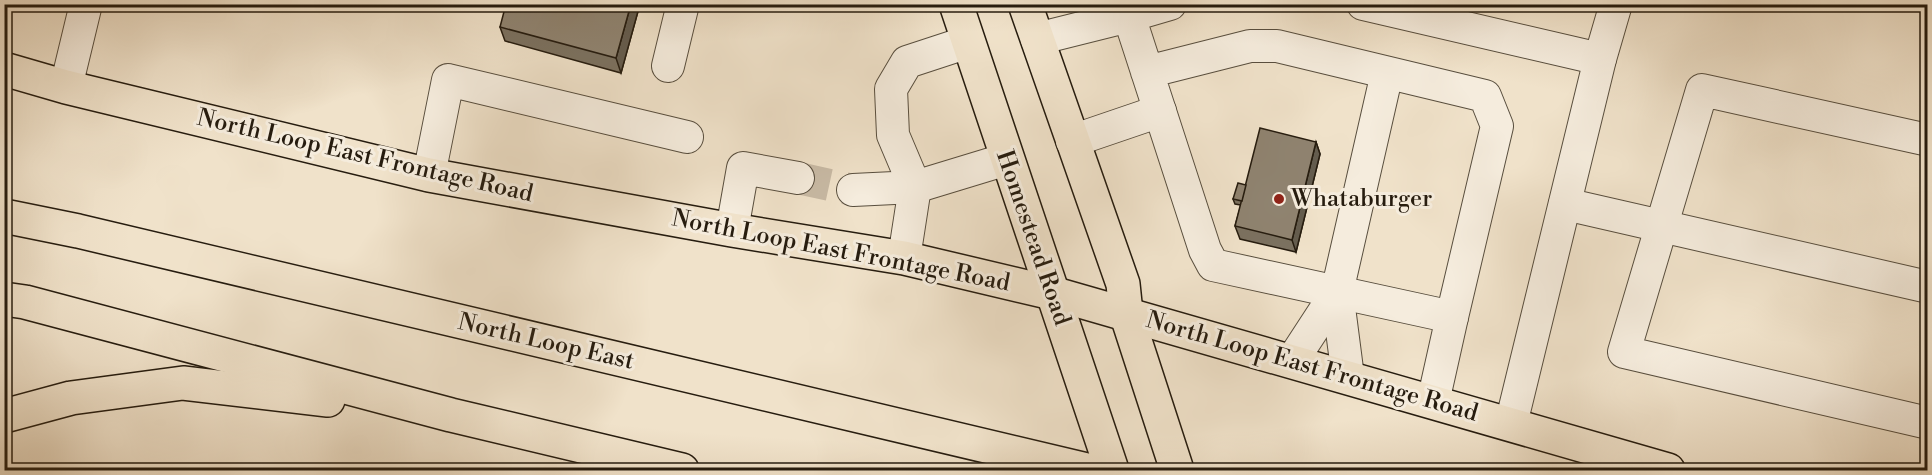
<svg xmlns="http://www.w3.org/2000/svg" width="1932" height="475" font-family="'Libre Bodoni',serif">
<rect width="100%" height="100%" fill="#f0e2ca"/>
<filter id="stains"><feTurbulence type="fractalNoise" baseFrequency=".00333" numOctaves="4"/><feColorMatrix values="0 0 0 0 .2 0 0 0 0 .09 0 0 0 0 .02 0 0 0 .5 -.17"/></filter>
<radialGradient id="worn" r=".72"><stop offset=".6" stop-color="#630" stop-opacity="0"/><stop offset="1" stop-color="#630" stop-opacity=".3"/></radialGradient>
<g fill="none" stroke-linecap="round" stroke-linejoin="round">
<polyline stroke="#c8baa5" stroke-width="32" stroke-dasharray="32 16" stroke-linecap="butt" points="798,178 853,190"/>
<g stroke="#584e3e" stroke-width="34">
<g id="minor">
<polyline points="1363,4 1600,59"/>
<polyline points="1037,39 1129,16 1126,4"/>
<polyline points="668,66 683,4"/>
<polyline points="1147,72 1250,46 1277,46 1485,96 1497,126 1452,317 1213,265 1205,250 1129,16 1170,4"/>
<polyline points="66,87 86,4"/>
<polyline points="1928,140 1702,90 1624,352 1928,423"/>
<polyline points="1072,141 1160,111"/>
<polyline points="429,175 448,80 687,137"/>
<polyline points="853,190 915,187 1007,159"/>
<polyline points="1565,204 1928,287"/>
<polyline points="732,230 743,168 798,178"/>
<polyline points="904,258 915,187 893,135 891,89 907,62 968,42"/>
<polyline points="1337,292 1348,377"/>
<polyline points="1292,361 1337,292 1387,73"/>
<polyline points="1433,402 1452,317"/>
<polyline points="1511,424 1600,59 1616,4"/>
</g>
</g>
<g stroke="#261c0f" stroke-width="36">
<g id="major">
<polyline points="956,4 1112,470"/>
<polyline points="1025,4 1123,284 1126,313 1177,470"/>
<polyline points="4,69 66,87 429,175 732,230 904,258 1052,293 1668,470"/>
</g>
</g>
<g stroke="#261c0f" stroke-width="36">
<g id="highway">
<polyline points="4,216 78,231 1087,470"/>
<polyline points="4,299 25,302 451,415 682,470"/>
<polyline points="4,416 71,398 183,383 328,400"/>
</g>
</g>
<use href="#minor" stroke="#f5ecdd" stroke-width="32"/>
<use href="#major" stroke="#f0e2ca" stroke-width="33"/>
<use href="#highway" stroke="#f0e2ca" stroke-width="33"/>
</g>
<g fill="#7b7160" stroke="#261c0f" stroke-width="1.5">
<polygon points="640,4 621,73 505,41 500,27"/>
<polygon points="1316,142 1320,154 1296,252 1240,239 1235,226 1241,205 1235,204 1233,199 1246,185"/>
</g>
<g fill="#645c4e" stroke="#261c0f" stroke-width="1.5">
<polygon points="631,4 640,4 621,73 616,58"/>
<polygon points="1316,142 1320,154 1296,252 1292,240"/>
</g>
<g fill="#8f8370" stroke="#261c0f" stroke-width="1.5">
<polygon points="506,4 631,4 616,58 500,27"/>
<polygon points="1260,128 1316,142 1292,240 1235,226"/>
<polygon points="1238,183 1246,185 1242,201 1233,199"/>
</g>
<circle fill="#8f2418" stroke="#f5ecdd" stroke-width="2" cx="1279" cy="199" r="6"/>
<g text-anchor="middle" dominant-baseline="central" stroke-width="6" stroke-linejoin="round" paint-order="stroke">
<g font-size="24" fill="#261c0f" stroke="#f5ecdd">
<text transform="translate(365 156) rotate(13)">North Loop East Frontage Road</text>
<text transform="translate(1033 238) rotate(71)">Homestead Road</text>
<text transform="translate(841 251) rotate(11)">North Loop East Frontage Road</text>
<text transform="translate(546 342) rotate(13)">North Loop East</text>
<text transform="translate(1312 367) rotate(16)">North Loop East Frontage Road</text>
</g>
<g font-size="24" fill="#261c0f" stroke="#f5ecdd" text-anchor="start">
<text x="1291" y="199">Whataburger</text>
</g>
</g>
<rect width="1932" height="475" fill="none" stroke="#f0e2ca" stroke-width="24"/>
<rect x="6" y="6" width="1920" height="463" fill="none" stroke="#261c0f" stroke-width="3"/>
<rect x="12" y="12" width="1908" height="451" fill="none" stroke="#261c0f" stroke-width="1.5"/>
<rect width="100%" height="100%" filter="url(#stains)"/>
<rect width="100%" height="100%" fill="url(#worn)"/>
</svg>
